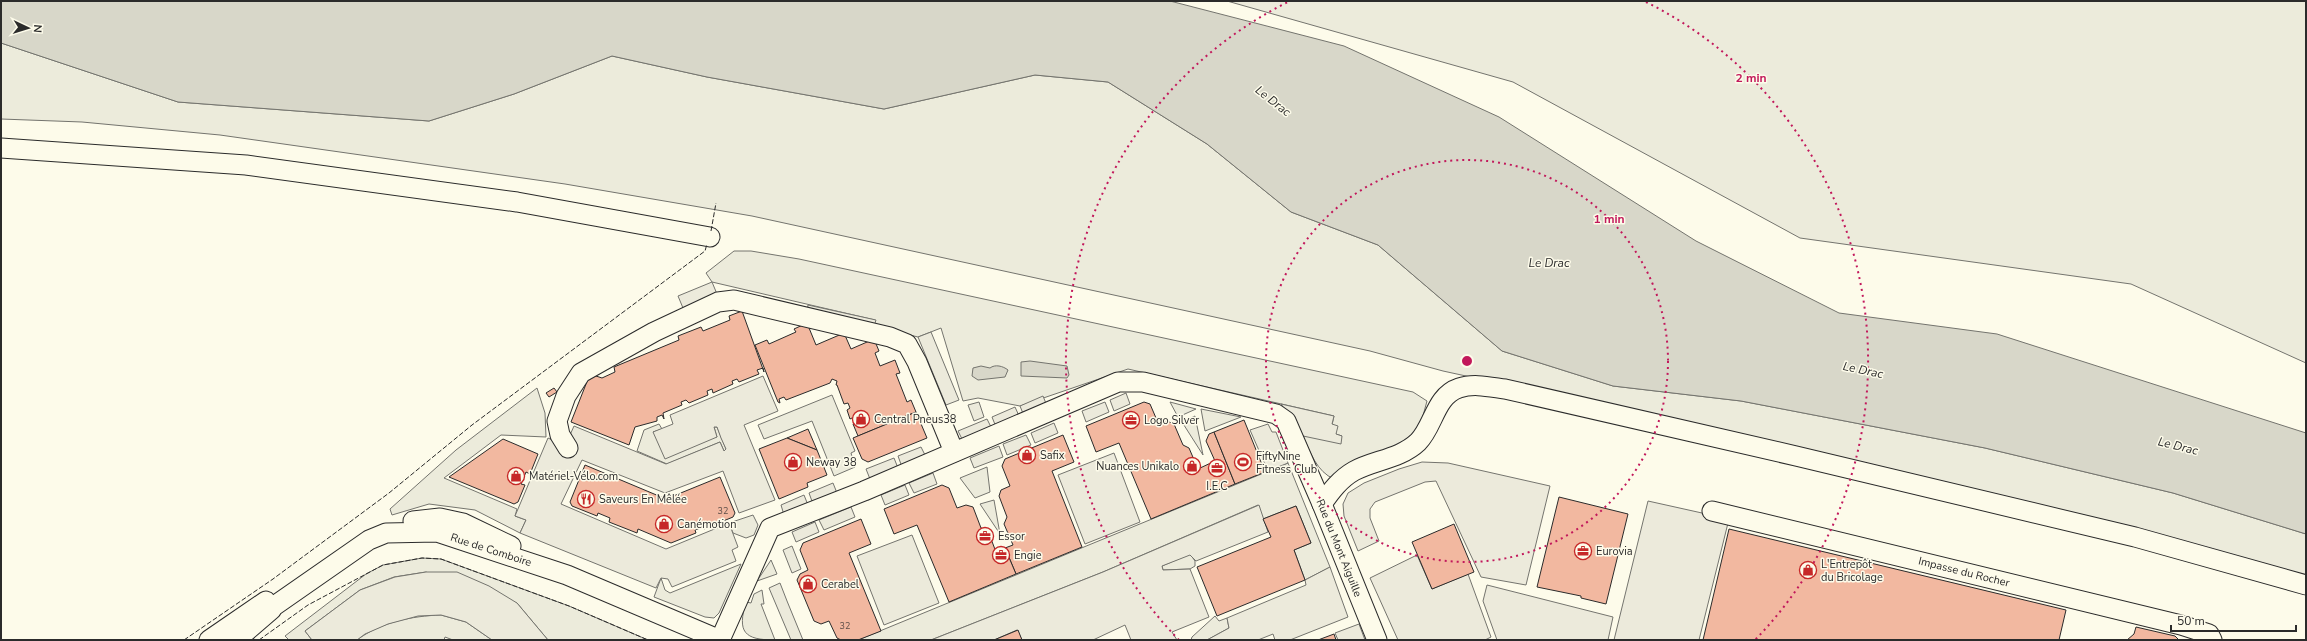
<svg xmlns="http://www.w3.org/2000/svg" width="2307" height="641" font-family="'Nunito Sans',sans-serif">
<rect width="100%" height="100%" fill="#fdfbea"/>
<g fill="#ecebdb" stroke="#74746e">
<polygon points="1227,1 2306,1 2306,363 2131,284 1800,238 1513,82"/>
<polygon points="1,43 178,102 429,121 514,94 612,56 707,77 884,109 1035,75 1108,82 1207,144 1291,212 1378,245 1502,351 1613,386 1741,401 1985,448 2173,493 2306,534 2306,578 1613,408 1443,371 1370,351 752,216 565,184 220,135 82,122 1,119"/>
<path d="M734 251H751L799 259 1413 392 1427 401 1421 423 1411 439 1334 479C1317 472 1310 452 1303 436H1342L1336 434 1332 425 1334 416 1128 369 1020 406 978 398 963 401 941 328 918 337 874 326 875 320 712 282 706 273Z"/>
<polygon points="537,388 545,413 546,437 501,435 444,478 517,509 515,516 526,520 520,533 475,510 429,504 392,515 390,509 456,450"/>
<polygon points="832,395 855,451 851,453 855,467 834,476 812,421 764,439 758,425"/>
<polygon points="1170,402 1196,409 1178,417"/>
<polygon points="1201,409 1241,417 1205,431"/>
<polygon points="1195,416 1203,455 1182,422"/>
<polygon points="659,424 662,429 653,432 717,437 714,427 717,427 726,449 724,451 720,442 667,464 637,451 644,430"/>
<polygon points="1288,463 1330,567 1305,580 1294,550 1311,543 1296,506 1263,519 1258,505 1103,572 931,640 858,640"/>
<polygon points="987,467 990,492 975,498 960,478"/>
<polygon points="994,500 1000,534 980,504"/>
<polygon points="753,515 758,525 754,535 746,538 733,533 729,523"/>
<polygon points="1190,554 1195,561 1195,566 1190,569 1163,570 1162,566"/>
<polygon points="422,558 441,559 569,606 648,640 548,640 517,603 426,572 394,577 360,590 305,631 312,640 289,640 285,636 366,574 383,565"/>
<polygon points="771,560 777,574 757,581"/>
<polygon points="741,564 719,613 714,618 705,617 654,597 661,578 665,590 670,593"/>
<path d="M762 590 764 604H761L775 640C744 640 737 632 746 602L751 603 754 594Z"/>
<path d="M441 615 466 622 492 640H453L445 637 444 640H357C381 622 412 616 441 615Z"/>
<polygon points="1215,616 1219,621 1227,618 1229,628 1207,640 1191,640 1192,637"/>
</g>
<g fill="#eceadb" stroke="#74746e">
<polygon points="712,282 717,294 683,308 678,296"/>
<polygon points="808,305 876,320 874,326 807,311"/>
<polygon points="931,332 959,400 946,405 918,337"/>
<polygon points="763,376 778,411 744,425 775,500 739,513 723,471 665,493 582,460 561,504 666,549 729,523 738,547 732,550 736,561 672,587 668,579 661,578 656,588 520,533 526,520 515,516 548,438 561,444 570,435 574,426 666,464 720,442 724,451 726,449 721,438 717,427 714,427 717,437 665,459 653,432 673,424 670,415"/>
<polygon points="1126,393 1130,404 1114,411 1110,400"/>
<polygon points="1043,396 1047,406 1024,416 1020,406"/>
<polygon points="979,402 984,417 974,421 968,405"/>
<polygon points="1105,402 1109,412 1086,422 1082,411"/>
<polygon points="1281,404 1334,416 1332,424 1338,426 1336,434 1342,436 1341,444 1303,436"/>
<polygon points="1015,407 1020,418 996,427 992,417"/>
<polygon points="987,419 992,429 963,441 958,431"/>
<polygon points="1054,423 1058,433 1035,443 1031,433"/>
<polygon points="1268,424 1272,432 1276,432 1288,463 1268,471 1250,430"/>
<polygon points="1026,435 1031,445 1007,455 1003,444"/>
<polygon points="999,446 1003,457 974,468 970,458"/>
<polygon points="921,447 926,457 902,467 898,456"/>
<polygon points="1114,453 1140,522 1085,544 1058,475"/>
<polygon points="894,458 898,468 870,479 866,469"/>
<polygon points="1422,462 1448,463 1550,486 1526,585 1481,577 1436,481 1425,482 1375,502 1370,509 1370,518 1379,541 1358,551 1344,516 1343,504 1348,493 1364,483 1399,469"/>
<polygon points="933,473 937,484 914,493 909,483"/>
<polygon points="833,483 837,493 813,504 809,493"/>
<polygon points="905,485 909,495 885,505 881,495"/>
<polygon points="804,495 808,505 784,515 781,505"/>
<polygon points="1648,501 1729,519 1699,640 1614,640"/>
<polygon points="1259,505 1268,532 1196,561 1190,555 1162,566 1163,570 1190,569 1209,617 1172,632 1177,640 1131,640 1125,625 1093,640 1022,640 1017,630 994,640 931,640 1103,572"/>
<polygon points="851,507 855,517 824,530 819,520"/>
<polygon points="815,522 819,532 796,542 792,532"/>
<polygon points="912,535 939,603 884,625 857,556"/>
<polygon points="792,546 801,569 792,573 783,550"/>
<polygon points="1417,555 1432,589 1468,574 1491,637 1485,640 1398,640 1370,578"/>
<polygon points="1330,567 1348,617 1290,640 1275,640 1273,634 1258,640 1207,640 1229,628 1227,618 1306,585 1305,580"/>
<polygon points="426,572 457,572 489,586 517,603 548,640 492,640 466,622 441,615 418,616 388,624 365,634 357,640 312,640 305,631 360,590 395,577"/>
<polygon points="780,583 787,601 803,640 791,640 769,588"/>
<polygon points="1487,585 1613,617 1608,640 1497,640 1483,601"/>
<polygon points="1359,624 1365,640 1338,640 1335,633"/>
</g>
<g fill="#d8d7c9" stroke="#74746e">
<polygon points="1,1 1170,1 1344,46 1499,117 1696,241 1839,313 1997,334 2306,433 2306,534 2173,493 1985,448 1741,401 1613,386 1502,351 1378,245 1291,212 1207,144 1108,82 1035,75 884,109 707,77 612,56 514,94 429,121 178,102 1,43"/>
<polygon points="1030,361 1067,366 1069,375 1067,378 1021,376 1021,362"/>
<path d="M981 366 990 368C995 364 1003 366 1008 370L1005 377 978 380 972 376 973 368Z"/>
</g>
<g fill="#f2b8a0" stroke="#2b2b2b">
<polygon points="742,311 764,372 763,368 757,370 759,374 739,382 737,379 732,381 733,384 713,393 712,389 707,391 708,395 689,403 686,400 681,402 682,405 663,413 664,419 662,415 657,417 657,421 635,427 629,445 571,422 590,374 602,378 615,372 614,367 679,340 678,336 701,327 703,331 730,320 729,316"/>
<polygon points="807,323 816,345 844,333 851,349 874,339 879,351 875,353 880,366 895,360 900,373 896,374 907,402 911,400 916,412 858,436 853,424 856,423 854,417 850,419 847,410 850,408 848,403 844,404 837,385 836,385 837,381 832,379 830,383 786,400 784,397 779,399 780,403 778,402 755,345 767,340 769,344 796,332 794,329"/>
<polygon points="554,388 557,392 549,397 546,393"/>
<polygon points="1144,402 1150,404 1159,425 1167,421 1174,424 1183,445 1189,448 1198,469 1215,461 1206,441 1209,434 1214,432 1235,484 1151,519 1119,443 1096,452 1086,426"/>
<polygon points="916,412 927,438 868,462 862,459 853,438"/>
<polygon points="1244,420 1265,472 1235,484 1214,432"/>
<polygon points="808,429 817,450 787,438"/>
<polygon points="1063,435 1074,462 1052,471 1082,547 1016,574 1005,548 1013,545 1004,524 1007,517 999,496 1001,490 1010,486 1002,466 1005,459"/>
<polygon points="787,438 817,450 827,475 807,483 808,487 779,499 759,449"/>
<polygon points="503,439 538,454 530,474 526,472 521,484 525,485 518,502 514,504 449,477"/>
<polygon points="585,465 666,499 720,477 735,513 733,517 704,529 703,527 695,530 696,533 671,543 638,529 637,533 609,522 610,518 598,513 597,516 572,506 570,502"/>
<polygon points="942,485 949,488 957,508 966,505 973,507 981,528 988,531 996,552 1005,548 1016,574 949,602 917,525 894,534 884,509"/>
<polygon points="1559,497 1628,514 1606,604 1581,598 1581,596 1537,587"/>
<polygon points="1296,506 1311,543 1294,550 1305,580 1217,616 1197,567 1271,537 1263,519"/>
<polygon points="861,519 871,544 849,553 881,631 858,640 841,640 837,638 829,621 821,624 814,621 797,580 800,574 808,570 800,550 803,543"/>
<polygon points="1454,524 1474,572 1432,589 1412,542"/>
<polygon points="1729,529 2066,610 2059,640 1703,640"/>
<polygon points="2136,627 2175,636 2179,640 2127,640 2134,634"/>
<polygon points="1018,630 1022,640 994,640"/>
<polygon points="1334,634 1336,640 1318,640"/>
</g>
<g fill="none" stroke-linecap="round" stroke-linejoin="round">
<g stroke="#2b2b2b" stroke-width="21">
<g id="minor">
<polyline points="1,148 246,165 517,202 710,237"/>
<polyline points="568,448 560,435 557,421 566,396 581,373 654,332 718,302 734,300 890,337 907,344 917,362 954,452"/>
<path d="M1322 504C1331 491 1340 479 1354 471 1374 460 1400 459 1418 442 1434 426 1435 396 1459 388 1474 383 1490 387 1505 389L1796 456 2135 537 2306 585"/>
<polyline points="1712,511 2181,625 2209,634 2212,640"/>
<polyline points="413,521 440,518 463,523 511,546"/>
<polyline points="257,618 369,540 386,533 437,532 567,575 720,640"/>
<polyline points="209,640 266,601"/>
<polyline points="720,640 770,528 864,491 1118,382 1143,382 1276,414 1286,421 1322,504 1377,640"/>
</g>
</g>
<g stroke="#2b2b2b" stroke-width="24">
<polyline id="highway" points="234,640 270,609"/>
</g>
<use href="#minor" stroke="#fdfbea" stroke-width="19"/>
<use href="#highway" stroke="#fdfbea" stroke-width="22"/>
<g stroke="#2b2b2b" stroke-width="1" stroke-dasharray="5 2" stroke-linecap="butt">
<polyline points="711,231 716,203"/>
<polyline points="184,640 273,579 389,493 472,425 705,251 707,244"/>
<polyline points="259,640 308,605 383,565 422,558 441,559 569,606 648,640"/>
</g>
</g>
<g fill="none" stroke="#c2185b" stroke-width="2" stroke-dasharray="2 4">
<circle cx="1467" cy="361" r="201"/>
<path d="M1179 640A401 401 0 0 1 1288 2M1646 2A401 401 0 0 1 1755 640"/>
</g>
<defs>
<g id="shop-ring" transform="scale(0.9)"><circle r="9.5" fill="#fdfbea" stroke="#c62828" stroke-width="1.5"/><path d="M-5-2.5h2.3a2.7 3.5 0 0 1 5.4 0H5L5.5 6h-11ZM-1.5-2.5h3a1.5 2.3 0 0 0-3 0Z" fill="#c62828"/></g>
<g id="office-ring" transform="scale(0.9)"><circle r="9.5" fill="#fdfbea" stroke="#c62828" stroke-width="1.5"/><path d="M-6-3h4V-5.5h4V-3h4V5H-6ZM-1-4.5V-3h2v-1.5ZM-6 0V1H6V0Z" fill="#c62828"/></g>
<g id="stadium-ring" transform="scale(0.9)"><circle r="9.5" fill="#fdfbea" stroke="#c62828" stroke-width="1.5"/><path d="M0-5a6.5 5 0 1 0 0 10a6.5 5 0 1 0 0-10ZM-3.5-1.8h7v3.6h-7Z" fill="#c62828"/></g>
<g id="restaurant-ring" transform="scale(0.9)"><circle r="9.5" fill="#fdfbea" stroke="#c62828" stroke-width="1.5"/><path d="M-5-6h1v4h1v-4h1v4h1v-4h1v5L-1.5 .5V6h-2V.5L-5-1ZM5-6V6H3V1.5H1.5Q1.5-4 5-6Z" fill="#c62828"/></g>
</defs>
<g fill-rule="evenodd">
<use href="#shop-ring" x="861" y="419"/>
<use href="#office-ring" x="1131" y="420"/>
<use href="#shop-ring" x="1027" y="455"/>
<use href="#shop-ring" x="793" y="462"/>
<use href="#stadium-ring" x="1243" y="462"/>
<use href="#shop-ring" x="1192" y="466"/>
<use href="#office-ring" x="1217" y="468"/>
<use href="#shop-ring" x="516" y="476"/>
<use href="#restaurant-ring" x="586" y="499"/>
<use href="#shop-ring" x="664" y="524"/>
<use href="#office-ring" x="985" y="536"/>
<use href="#office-ring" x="1583" y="551"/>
<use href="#office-ring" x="1001" y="555"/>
<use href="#shop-ring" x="1808" y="570"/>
<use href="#shop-ring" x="808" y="584"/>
</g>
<g text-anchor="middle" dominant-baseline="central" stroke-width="3" stroke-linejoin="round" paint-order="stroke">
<g font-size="9" fill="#5d4e48">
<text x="723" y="511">32</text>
<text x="845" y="626">32</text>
</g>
<g font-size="11" fill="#2b2b2b" stroke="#fdfbea" text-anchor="start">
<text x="874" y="419">Central Pneus38</text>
<text x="1144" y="420">Logo Silver</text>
<text x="1040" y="455">Safix</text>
<text x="1256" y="456">FiftyNine<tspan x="1256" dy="13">Fitness Club</tspan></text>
<text x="806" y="462">Neway 38</text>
<text x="1179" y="466" text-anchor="end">Nuances Unikalo</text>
<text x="529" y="476">Matériel-Vélo.com</text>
<text x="1217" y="486" text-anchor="middle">I.E.C</text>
<text x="599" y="499">Saveurs En Mêlée</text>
<text x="677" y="524">Canémotion</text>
<text x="998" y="536">Essor</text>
<text x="1596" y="551">Eurovia</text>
<text x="1014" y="555">Engie</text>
<text x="1821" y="564">L'Entrepôt<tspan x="1821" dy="13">du Bricolage</tspan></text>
<text x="821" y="584">Cerabel</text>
</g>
<g font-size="11" fill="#2b2b2b" stroke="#fdfbea">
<text transform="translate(1339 548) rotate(68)">Rue du Mont Aiguille</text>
<text transform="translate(491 550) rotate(18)">Rue de Comboire</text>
<text transform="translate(1964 572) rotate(14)">Impasse du Rocher</text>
</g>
<g font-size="12" font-style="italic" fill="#2b2b2b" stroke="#fdfbea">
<text transform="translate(1273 101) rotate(38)">Le Drac</text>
<text x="1549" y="263">Le Drac</text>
<text transform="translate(1863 370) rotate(12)">Le Drac</text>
<text transform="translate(2178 446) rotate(14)">Le Drac</text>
</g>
</g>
<circle cx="1467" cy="361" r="6" fill="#c2185b" stroke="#fdfbea" stroke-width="2"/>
<g font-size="12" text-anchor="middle" font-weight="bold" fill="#c2185b" stroke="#fdfbea" stroke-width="3" stroke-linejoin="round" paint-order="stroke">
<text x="1751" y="82">2 min</text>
<text x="1609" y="223">1 min</text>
</g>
<rect width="2307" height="641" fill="none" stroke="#2b2b2b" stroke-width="4"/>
<g transform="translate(28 28) rotate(94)" stroke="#fdfbea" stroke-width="3" paint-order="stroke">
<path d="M0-3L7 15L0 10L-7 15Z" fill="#2b2b2b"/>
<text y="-6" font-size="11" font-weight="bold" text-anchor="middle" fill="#2b2b2b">N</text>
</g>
<path d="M2171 625v6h125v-6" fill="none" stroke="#2b2b2b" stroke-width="2"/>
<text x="2177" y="625" font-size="12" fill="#2b2b2b" stroke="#fdfbea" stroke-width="3" paint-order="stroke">50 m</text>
</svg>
